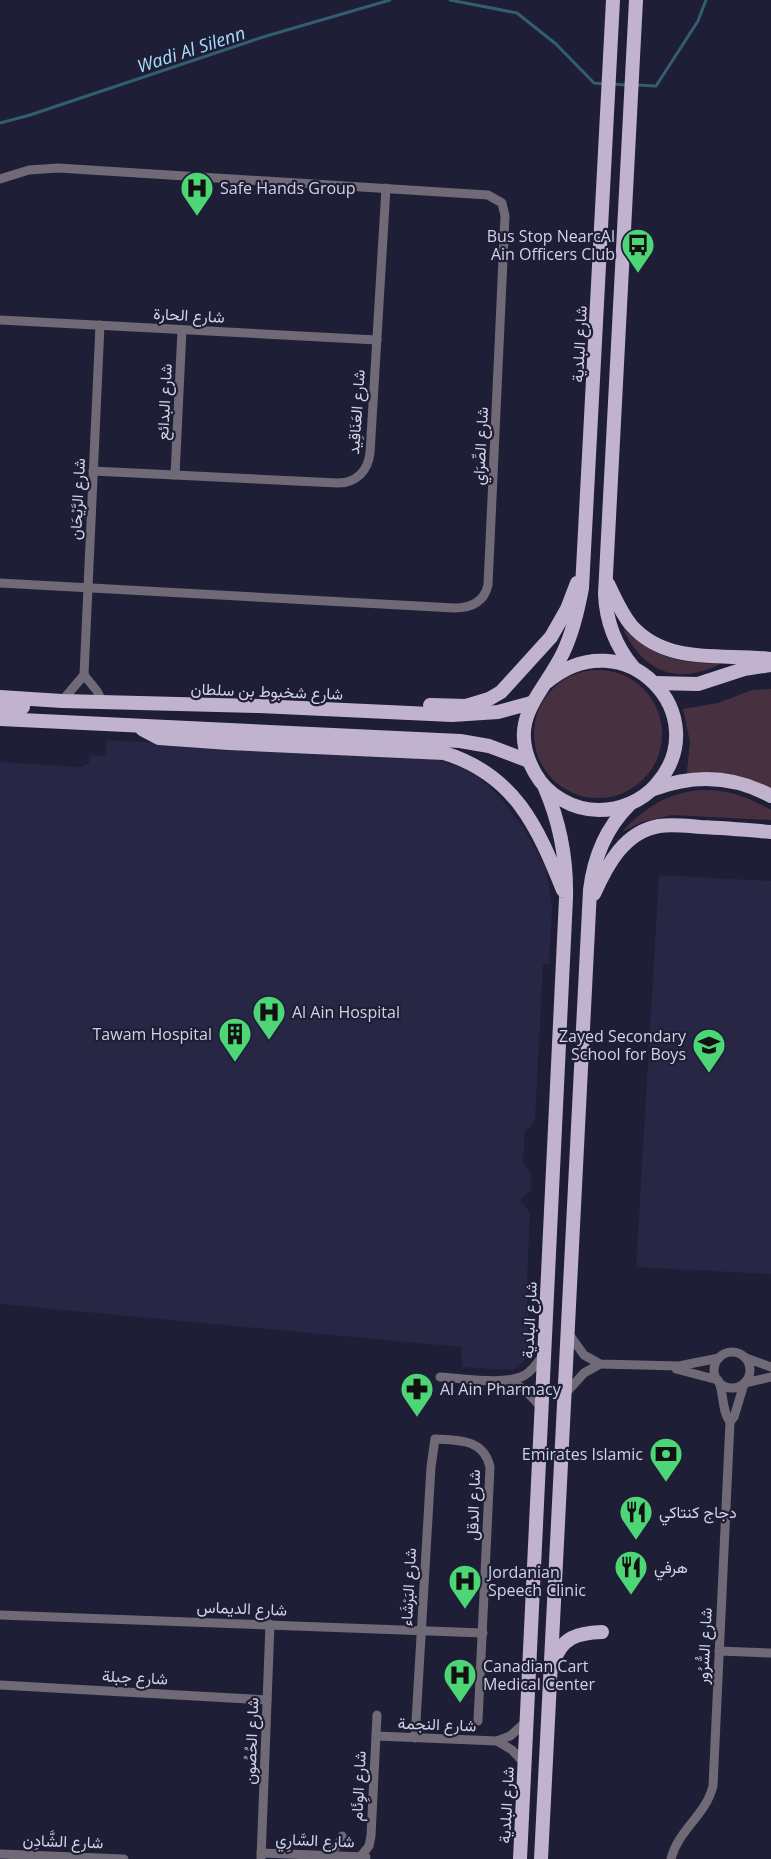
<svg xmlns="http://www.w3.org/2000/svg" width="771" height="1859" font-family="'Open Sans',Vazirmatn,sans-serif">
<rect width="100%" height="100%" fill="#1f1e37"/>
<g fill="#272645">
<polygon points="107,740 434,759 463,768 478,777 499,796 525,830 546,869 552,906 549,964 543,964 535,1119 530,1129 525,1129 523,1161 531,1174 531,1190 520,1200 530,1213 527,1281 529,1342 528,1355 524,1362 513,1370 462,1367 461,1347 0,1304 0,762 80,767 89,763 90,755 105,756"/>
<polygon points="659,875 771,881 771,1274 636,1267"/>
</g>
<g fill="#473141">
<path d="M623 629C658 659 675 662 720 664 676 686 643 671 623 629Z"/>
<circle cx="598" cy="734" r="64"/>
<polygon points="771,689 771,795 753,787 686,781 690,742 683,709 718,703 752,690"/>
<path d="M703 790C730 790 748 797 771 810V820L672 815 642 822 622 832C645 807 669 792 703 790Z"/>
</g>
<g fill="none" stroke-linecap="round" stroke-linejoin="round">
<g stroke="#335d70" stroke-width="3">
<polyline points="450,0 517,13 556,44 594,83 605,84"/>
<polyline points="612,84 626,85"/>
<polyline points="636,85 656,86 698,21 706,0"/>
<polyline points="0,123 30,115 263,37 390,0"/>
</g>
<g stroke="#706976" stroke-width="9">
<path d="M0 179 29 170 58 168 488 195 502 203 505 216 488 585C484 603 470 608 454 608L0 583"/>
<polyline points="0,320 377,340"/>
<path d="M93 471 338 483C356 483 368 471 370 453L386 188"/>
<polyline points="175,475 182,330"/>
<polyline points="84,675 97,691 102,701"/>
<polyline points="62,701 84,675 100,325"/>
<polyline points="569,1334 584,1355 600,1364 679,1366 719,1358"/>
<circle cx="732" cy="1370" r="18"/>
<polyline points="746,1358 771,1367"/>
<polyline points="676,1369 718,1380"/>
<path d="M440 1377C462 1378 506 1386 525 1375 533 1370 538 1362 544 1354"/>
<polyline points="509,1380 524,1389 541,1407"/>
<path d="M719 1382C724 1395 722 1412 730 1422"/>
<polyline points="745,1383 771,1377"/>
<polyline points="566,1393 584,1373 600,1364"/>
<polyline points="0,1615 483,1633"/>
<polyline points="719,1651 771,1653"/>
<polyline points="0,1685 267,1700"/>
<polyline points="376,1736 497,1741 510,1736 526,1722"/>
<path d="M415 1738 431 1467 435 1439C459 1440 484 1439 490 1467L478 1721"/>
<polyline points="497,1741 512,1750 524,1763"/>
<polyline points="261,1853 366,1857"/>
<polyline points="0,1854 124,1859"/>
<polyline points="326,1856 339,1844 342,1836"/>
<polyline points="361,1856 369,1846 371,1836 377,1715"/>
<polyline points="261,1859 270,1624"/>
<path d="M671 1859C678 1830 706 1815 713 1786L730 1422 734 1417 744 1384"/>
</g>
<g stroke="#c1b3cd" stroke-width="14">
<path d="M608 584C615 598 621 613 631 625 667 666 723 653 771 659"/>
<path d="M633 667C615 645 606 622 605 594L636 0"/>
<path d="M547 682C624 617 718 715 656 785 642 801 620 810 599 810 573 810 547 795 535 773 505 720 542 696 563 653 573 632 578 610 582 588L613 0"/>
<polyline points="655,683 698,684 744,669 771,665"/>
<polyline points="0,697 62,701 259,706 452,715 498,712 531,703"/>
<polyline points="430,705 466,706 489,699 501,692 551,637 567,609 577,583"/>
<polyline points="0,706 23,707"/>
<polyline points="0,719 460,741 489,746 529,761"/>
<path d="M142 729 159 738 229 743 444 753C515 775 537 826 563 890"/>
<path d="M654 789C694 774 734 776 771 796"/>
<path d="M594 894C607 865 624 832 659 826 673 824 687 826 701 827 724 828 748 830 771 832"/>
<path d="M553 1663C562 1637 577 1633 602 1632"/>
<path d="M520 1859 566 898C567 859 560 823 545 788"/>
<path d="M541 1859 590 890C594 857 605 829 629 805"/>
</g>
</g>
<defs>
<g id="hospital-pin" transform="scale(1.725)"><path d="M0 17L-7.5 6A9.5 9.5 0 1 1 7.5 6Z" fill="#4dd676" stroke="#1f1e37"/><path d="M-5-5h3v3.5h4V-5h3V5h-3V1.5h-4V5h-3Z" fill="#111"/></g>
<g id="bus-pin" transform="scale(1.725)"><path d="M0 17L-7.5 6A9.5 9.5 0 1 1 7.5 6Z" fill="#4dd676" stroke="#1f1e37"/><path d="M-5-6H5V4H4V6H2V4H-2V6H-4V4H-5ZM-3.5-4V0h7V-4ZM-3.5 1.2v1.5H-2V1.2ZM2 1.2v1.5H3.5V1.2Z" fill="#111"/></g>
<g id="building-pin" transform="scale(1.725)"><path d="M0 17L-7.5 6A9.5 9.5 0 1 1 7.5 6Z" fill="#4dd676" stroke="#1f1e37"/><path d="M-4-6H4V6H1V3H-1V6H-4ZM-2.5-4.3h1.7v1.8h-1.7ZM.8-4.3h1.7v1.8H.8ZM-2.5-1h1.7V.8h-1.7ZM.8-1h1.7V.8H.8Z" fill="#111"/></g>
<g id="school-pin" transform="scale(1.725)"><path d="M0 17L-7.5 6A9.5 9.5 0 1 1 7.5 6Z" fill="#4dd676" stroke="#1f1e37"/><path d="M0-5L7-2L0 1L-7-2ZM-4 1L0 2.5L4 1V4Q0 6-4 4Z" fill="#111"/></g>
<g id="pharmacy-pin" transform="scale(1.725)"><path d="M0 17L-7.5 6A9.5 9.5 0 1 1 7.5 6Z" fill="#4dd676" stroke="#1f1e37"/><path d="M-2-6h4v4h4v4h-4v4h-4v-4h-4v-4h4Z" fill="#111"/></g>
<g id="bank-pin" transform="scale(1.725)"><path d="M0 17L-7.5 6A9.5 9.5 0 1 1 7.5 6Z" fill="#4dd676" stroke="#1f1e37"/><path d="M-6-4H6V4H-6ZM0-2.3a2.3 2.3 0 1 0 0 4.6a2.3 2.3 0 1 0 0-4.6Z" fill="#111"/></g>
<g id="restaurant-pin" transform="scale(1.725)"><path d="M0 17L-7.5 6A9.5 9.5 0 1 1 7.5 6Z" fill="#4dd676" stroke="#1f1e37"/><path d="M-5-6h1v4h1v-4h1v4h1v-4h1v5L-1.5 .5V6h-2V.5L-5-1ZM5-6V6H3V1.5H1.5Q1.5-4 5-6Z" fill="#111"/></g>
</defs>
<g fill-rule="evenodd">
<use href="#hospital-pin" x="197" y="188"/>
<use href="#bus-pin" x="638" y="245"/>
<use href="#hospital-pin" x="269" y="1012"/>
<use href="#building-pin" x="235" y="1034"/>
<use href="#school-pin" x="709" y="1045"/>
<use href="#pharmacy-pin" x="417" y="1389"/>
<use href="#bank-pin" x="666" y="1454"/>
<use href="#restaurant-pin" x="636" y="1512"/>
<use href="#restaurant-pin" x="631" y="1567"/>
<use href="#hospital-pin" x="465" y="1581"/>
<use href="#hospital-pin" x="460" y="1675"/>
</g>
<g text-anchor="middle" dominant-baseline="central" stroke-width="4.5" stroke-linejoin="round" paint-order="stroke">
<g font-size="16" fill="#d1d2e3" stroke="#1f1e37" text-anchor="start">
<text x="220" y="188">Safe Hands Group</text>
<text x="615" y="236" text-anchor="end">Bus Stop NearcAl<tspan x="615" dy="18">Ain Officers Club</tspan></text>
<text x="292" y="1012">Al Ain Hospital</text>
<text x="212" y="1034" text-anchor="end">Tawam Hospital</text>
<text x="686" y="1036" text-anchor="end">Zayed Secondary<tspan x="686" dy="18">School for Boys</tspan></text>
<text x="440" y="1389">Al Ain Pharmacy</text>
<text x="643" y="1454" text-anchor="end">Emirates Islamic</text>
<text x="659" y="1512">دجاج كنتاكي</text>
<text x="654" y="1567">هرفي</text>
<text x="488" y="1572">Jordanian<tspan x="488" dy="18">Speech Clinic</tspan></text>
<text x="483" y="1666">Canadian Cart<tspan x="483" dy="18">Medical Center</tspan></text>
</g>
<g font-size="16" fill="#d1d2e3" stroke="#1f1e37">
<text transform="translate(189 315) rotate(3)">شارع الحارة</text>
<text transform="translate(579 344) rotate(-87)">شارع البلدية</text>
<text transform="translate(164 402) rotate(-87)">شارع البدائع</text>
<text transform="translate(356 412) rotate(-86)">شارع العَنَاقِيد</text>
<text transform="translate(480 446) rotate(-87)">شارع الصِّرَاي</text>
<text transform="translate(77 499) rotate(-87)">شارع الرَّيْحَان</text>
<text transform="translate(267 691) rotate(2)">شارع شخبوط بن سلطان</text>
<text transform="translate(529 1320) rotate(-87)">شارع البلدية</text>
<text transform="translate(473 1505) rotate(-88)">شارع الدقل</text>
<text transform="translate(408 1587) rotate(-87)">شارع البَرْشَاء</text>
<text transform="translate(242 1608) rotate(2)">شارع الديماس</text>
<text transform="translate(704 1646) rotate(-87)">شارع السُّرُور</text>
<text transform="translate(135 1677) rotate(3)">شارع جبلة</text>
<text transform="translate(437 1724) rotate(2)">شارع النجمة</text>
<text transform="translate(251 1741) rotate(-88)">شارع الحُصُون</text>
<text transform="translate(358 1786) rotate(-87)">شارع الوِئَام</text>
<text transform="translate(506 1805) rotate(-87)">شارع البلدية</text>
<text transform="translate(315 1840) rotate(2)">شارع السَّارِي</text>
<text transform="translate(63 1841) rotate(2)">شارع الشَّادِن</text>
</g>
<g font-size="18" font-style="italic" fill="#a6dffb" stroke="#1f1e37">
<text transform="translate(191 49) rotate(-18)">Wadi Al Silenn</text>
</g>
</g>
</svg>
